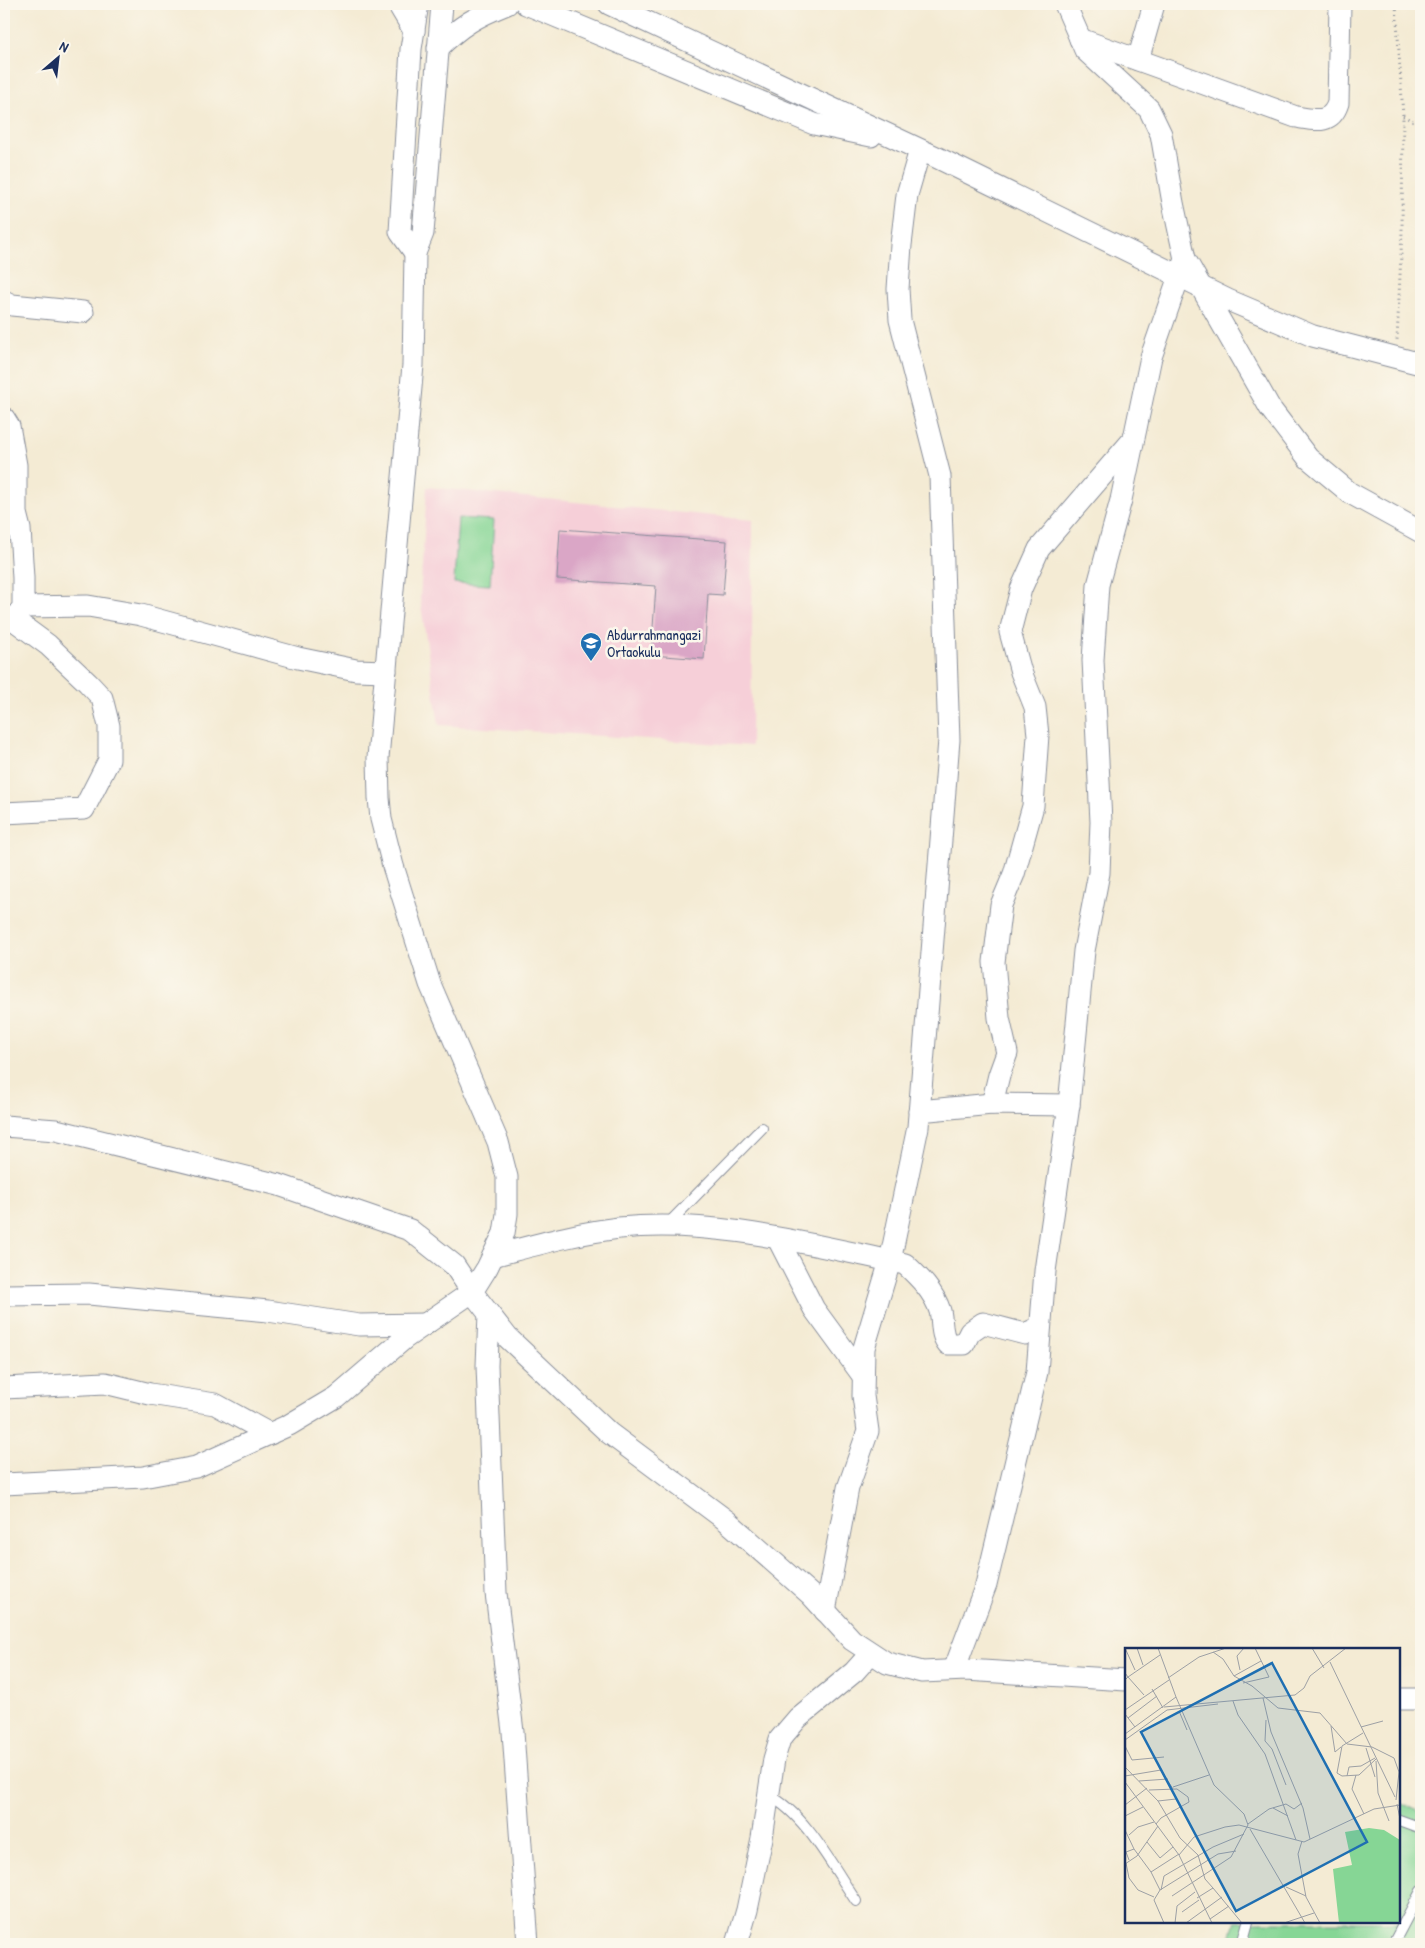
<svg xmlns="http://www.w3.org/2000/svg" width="1425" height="1948" font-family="'Patrick Hand',sans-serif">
<rect width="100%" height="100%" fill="#fbf7ec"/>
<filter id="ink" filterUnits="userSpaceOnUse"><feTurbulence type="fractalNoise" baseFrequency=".02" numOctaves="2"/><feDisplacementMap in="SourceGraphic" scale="10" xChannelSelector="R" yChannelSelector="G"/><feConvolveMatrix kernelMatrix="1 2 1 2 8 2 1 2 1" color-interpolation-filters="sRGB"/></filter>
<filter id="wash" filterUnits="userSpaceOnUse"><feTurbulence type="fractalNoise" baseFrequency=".0096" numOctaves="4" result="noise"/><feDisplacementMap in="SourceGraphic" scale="20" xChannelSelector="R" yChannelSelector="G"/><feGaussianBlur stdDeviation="1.12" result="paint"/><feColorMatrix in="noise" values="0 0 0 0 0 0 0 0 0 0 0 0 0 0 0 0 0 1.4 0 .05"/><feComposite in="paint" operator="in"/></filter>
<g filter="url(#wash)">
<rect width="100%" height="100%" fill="#f4ebd4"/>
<polygon fill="#f6cfd8" points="427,487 753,520 751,746 439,725 420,599"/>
<g fill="#86d695" stroke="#50827a">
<polygon points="458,518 494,520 490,585 454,583"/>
<polygon points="1399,1803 1421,1811 1421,1944 1228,1944 1235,1922 1399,1922"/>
</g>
<g id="blocks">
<polygon fill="#daa6c6" points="560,529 727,541 723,595 708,594 704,659 651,655 656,586 557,579"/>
</g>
</g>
<g filter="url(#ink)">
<use href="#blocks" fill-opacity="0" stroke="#888d99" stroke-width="1"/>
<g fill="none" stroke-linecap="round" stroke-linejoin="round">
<g stroke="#888d99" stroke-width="12">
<g id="service">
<polyline points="667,1225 762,1128"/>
<path d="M768 1795C805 1813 833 1867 856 1901"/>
<polyline points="1399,1820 1421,1828"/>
<polyline points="1242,1944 1248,1922"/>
<polyline points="1393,1944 1421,1891"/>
</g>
</g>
<g stroke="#888d99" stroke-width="23">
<g id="minor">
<polyline points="398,4 414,31"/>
<polyline points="526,4 814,124 871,136"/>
<polyline points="609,4 936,157 1228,300 1313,336 1421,364"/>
<polyline points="1065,4 1085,50 1149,109 1161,134 1173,203 1185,259 1270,408 1308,458 1350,493 1421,532"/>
<path d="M1080 39 1296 117C1315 120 1331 125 1338 103L1340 4"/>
<path d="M438 48C461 25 477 16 507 4"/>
<polyline points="1138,60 1154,4"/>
<polyline points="415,253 400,232 411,49 418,4"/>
<polyline points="4,301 12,305 83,312"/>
<polyline points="4,418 9,426 16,465 16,513 20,529 23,578 23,607 15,618"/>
<polyline points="23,607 88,606 141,615 298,658 356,670 386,671"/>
<polyline points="4,616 14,620 48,645 88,683 102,698 109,726 109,760 84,809 4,813"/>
<polyline points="992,1104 999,1075 1007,1053 999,1018 994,962 1001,905 1014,874 1033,806 1038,735 1035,707 1021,672 1010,632 1021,589 1039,549 1131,442"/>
<polyline points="919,1111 992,1104 1069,1105"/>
<polyline points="4,1126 56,1130 279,1185 410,1230 454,1265 472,1292 508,1338 609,1433 727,1521 810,1594 852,1640 887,1663 922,1672 966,1670 1126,1680"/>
<polyline points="778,1239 814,1309 863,1376"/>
<path d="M493 1256C535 1245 576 1233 619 1228 715 1218 812 1245 905 1264 919 1277 934 1292 940 1311 943 1323 940 1334 948 1344H964L970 1332 983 1323 1025 1334 1040 1327"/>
<polyline points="4,1295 89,1294 268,1311 359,1325 426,1324"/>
<polyline points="489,1314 487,1366 496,1593 513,1732 528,1944"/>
<polyline points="4,1388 105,1383 150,1394 215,1404 270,1434"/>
<polyline points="4,1484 143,1477 196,1467 289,1425 336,1397 405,1338 472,1292 487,1268 504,1233 507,1214 507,1177 498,1142 430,984 393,866 381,819 379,798 378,758 413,365 415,253 423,233 442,4"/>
<polyline points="825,1611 848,1488 868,1431 863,1396 864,1348 890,1261 918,1127 949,740 940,476 900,320 898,289 901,245 907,195 920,150"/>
<polyline points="954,1670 986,1585 1037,1372 1045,1271 1069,1105 1084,951 1099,873 1101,822 1093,660 1098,585 1121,500 1151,357 1185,259"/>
<polyline points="1399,1699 1421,1699"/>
<polyline points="737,1944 747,1910 762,1838 774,1759 780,1739 798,1718 854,1672 871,1653"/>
</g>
</g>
<g stroke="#888d99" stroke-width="3" stroke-dasharray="1 4" stroke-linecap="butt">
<polyline points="1396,4 1403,116 1402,232 1397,340"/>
<polyline points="1403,116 1421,125"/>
</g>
<use href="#service" stroke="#fff" stroke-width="10"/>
<use href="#minor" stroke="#fff" stroke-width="21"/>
</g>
</g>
<defs>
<g id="school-pin" transform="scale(1.125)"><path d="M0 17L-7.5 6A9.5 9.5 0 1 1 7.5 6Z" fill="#1f6fb2" stroke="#fbf7ec"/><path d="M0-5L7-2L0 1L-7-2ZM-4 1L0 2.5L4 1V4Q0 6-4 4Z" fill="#fff"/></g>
</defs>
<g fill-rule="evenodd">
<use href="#school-pin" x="591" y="643"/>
</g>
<g text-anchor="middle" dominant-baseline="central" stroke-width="5" stroke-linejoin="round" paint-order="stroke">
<g font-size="15" fill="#1b2f5e" stroke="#fbf7ec" text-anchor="start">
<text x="607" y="634">Abdurrahmangazi<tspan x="607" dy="17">Ortaokulu</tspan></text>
</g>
</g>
<g transform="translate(1125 1648)">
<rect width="275" height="275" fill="#f4ebd4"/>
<path d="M244 180 259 182 275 192V275H214L208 221 227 217 220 184Z" fill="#86d695"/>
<path fill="none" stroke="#9da0a5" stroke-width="1" d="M0 0 10 22M12 0 18 17M166 0H182M187 0 199 20M88 4 98 11 109 28 127 38 153 60 195 65 222 96 247 99 269 110 274 124 271 152M205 14 270 149M115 22 112 8 119 0M0 25 3 29 35 7M109 28 136 13M43 30 74 9 101 0M0 32 3 29 19 47M118 35 144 29 130 0M27 41 38 60M138 50 146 84 178 160 185 191M108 53 113 67 140 106 171 192M39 59 170 47 179 40 185 28 221 0M0 62 44 32M54 63 62 82M0 66 10 79M3 70 32 48M141 72 140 93 147 101 161 137M206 78 210 104 216 99M236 79 258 73M238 85 217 98 212 125 217 128 234 127 251 111M0 86 51 49 33 0M0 92 42 62 93 56M0 98 7 112 39 109M241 100 250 129M251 113 253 145 264 173M0 119 33 153 55 190 73 207 80 231 88 240M231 127 227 141 239 166M0 128 36 122 48 141M222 128 224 119 236 118 250 110M14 133 43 131M0 134 54 207 87 275M48 139 84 127M24 142 52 141 63 149 64 154 36 170 31 176M33 153 51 151M272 156 275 171M0 157 22 140M148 160 163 168M0 168 18 159M123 176 144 161 161 156 169 161 177 155M125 181 180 275M0 182 9 201 1 204 4 212M4 187 13 179 29 174M177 193 173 206 181 249 195 275M22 194 35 210 48 199M9 201 26 224M54 207 69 189 100 179 114 177 179 194 249 161 275 157M1 215 4 230 13 242 29 249M0 216 12 208 33 178M161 239 181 248M35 242 26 224 54 206M36 242 39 228 88 199 119 186M47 248 106 209 123 177 119 166 89 137 51 49M72 250 88 240 117 275M57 264 74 252M85 271 104 258M39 275 29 252 35 242 93 206 111 203M50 275 52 258 70 244M61 275 97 249M159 275 189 265"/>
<path fill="#1f6fb2" fill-opacity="0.15" stroke="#1f6fb2" stroke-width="2.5" d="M147 15 242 194 111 263 16 84Z"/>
<rect width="275" height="275" fill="none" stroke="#1b2f5e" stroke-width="2.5"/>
</g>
<rect width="1425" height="1948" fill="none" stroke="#fbf7ec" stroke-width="20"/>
<g transform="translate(58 58) rotate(28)" stroke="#fbf7ec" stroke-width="4" paint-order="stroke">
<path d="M0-4L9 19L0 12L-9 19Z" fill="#1b2f5e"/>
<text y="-8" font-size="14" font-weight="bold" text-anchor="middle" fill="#1b2f5e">N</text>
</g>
</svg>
